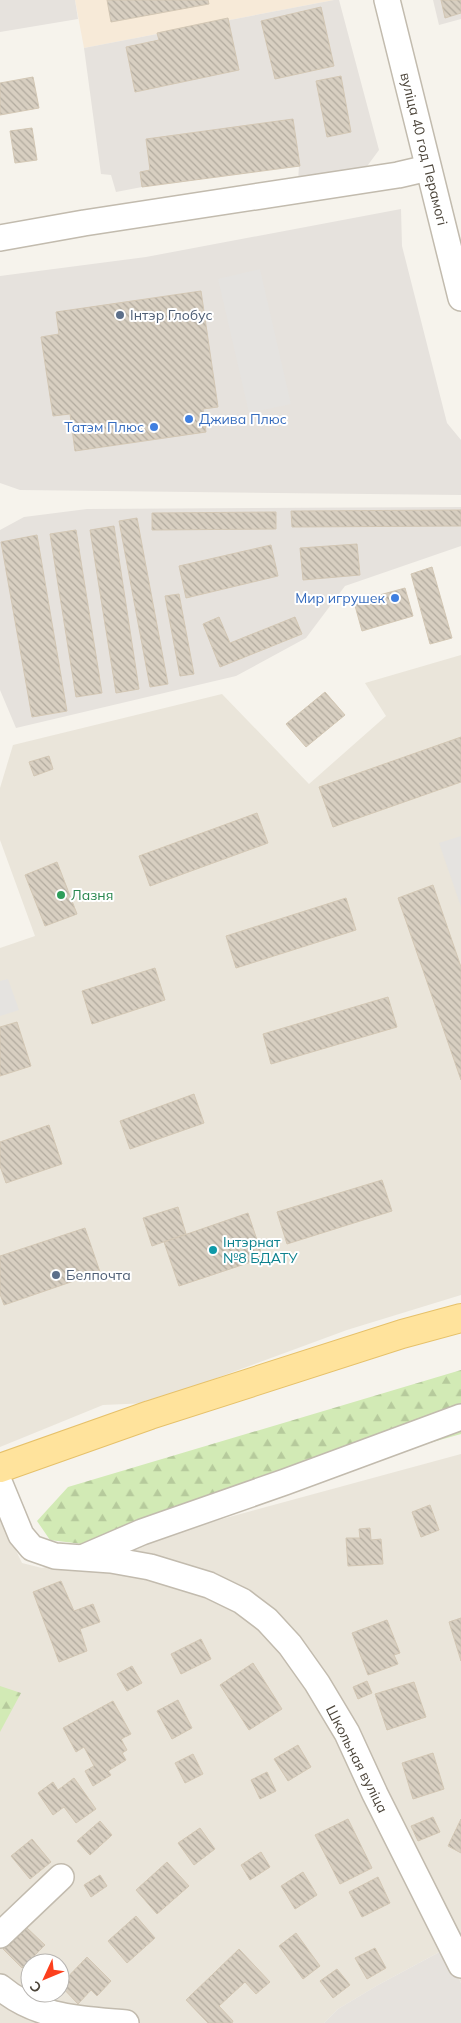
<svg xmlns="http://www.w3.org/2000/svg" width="461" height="2023" font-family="Mulish,sans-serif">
<defs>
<pattern id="forest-firs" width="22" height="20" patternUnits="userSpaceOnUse" patternTransform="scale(1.25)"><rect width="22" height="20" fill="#d2eab5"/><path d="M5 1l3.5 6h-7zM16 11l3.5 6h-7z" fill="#b6ca9c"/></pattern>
<pattern id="building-back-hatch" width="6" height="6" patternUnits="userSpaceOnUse" patternTransform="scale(1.25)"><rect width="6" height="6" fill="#d8cfc1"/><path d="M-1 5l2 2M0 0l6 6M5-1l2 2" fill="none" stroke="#b1aa9e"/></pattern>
</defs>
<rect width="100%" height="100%" fill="#f6f3ec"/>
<g fill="#eae5da" fill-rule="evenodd">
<polygon points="461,655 461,1295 347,1330 149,1403 103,1405 0,1447 0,948 35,936 0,840 0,788 13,745 222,694 309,784 386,716 365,683"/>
<path d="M461 1454V1983L445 1949 378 1985 338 2009 324 2023H0V1517L22 1563 42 1568ZM30 1963H60V1993H30Z"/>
</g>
<polygon fill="#f7ead8" points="75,0 334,0 84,48"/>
<g fill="#e6e2dd">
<polygon points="0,0 75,0 78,19 0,32"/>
<polygon points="334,0 339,0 379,150 365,169 298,181 299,166 142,187 116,192 111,175 101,174 84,48"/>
<polygon points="433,0 461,0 461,19 439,25"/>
<polygon points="401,209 402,246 447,423 461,440 461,495 20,490 0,483 0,276 146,257"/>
<polygon points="461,507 461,546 345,586 306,638 236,676 16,728 0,690 0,530 24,517 87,509"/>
<polygon points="445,1949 461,1983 461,2023 324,2023 338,2009 378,1985"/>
</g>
<g fill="url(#forest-firs)">
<polygon points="461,1370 461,1434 316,1475 82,1544 50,1540 37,1521 68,1487"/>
<polygon points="0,1686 21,1693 0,1732"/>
</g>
<g fill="#e5e3e0">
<polygon points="260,269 291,404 249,413 218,279"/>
<polygon points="461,836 461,907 439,843"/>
<polygon points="8,979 19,1010 0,1016 0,981"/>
</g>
<g fill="url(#building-back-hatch)" stroke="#d3c7b4">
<polygon points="107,0 208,0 209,4 111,22"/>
<polygon points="441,0 461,0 461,13 445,18"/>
<polygon points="321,7 334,66 275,79 261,21"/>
<polygon points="228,18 239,70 135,92 126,47 159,40 157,33"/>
<polygon points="341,76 351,132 327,137 316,81"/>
<polygon points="33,77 39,108 0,115 0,83"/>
<polygon points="293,119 300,166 142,187 140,172 150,170 146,139"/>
<polygon points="32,128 37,160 15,163 10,131"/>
<polygon points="201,291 218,407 203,409 206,432 75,451 70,414 53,416 41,337 59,334 56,312"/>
<polygon points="461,510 461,526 292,527 291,511"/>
<polygon points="276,512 276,529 152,530 152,513"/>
<polygon points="137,518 168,684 150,687 119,521"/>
<polygon points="114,526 139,689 116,693 90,530"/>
<polygon points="76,530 102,693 76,697 50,534"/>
<polygon points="37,535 67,711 32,717 1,542"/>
<polygon points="357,544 360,575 303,580 300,548"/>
<polygon points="271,545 278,576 186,598 179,566"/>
<polygon points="432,567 452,638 430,644 411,574"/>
<polygon points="405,588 413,616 362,631 354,602"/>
<polygon points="179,594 194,674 180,676 165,596"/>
<polygon points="219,617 230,643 295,617 302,634 220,667 203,624"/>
<polygon points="325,692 345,715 306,747 286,724"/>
<polygon points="461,737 461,782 333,827 319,787"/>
<polygon points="49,756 53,769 34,776 29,762"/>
<polygon points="257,813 268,843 150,886 139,856"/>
<polygon points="57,862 77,914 45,926 25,875"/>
<polygon points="433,885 461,967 461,1080 398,898"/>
<polygon points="346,898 356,930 236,968 226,936"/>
<polygon points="155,968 165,1000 92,1024 82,991"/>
<polygon points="388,997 397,1027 271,1064 263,1034"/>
<polygon points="17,1022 31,1066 0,1076 0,1027"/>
<polygon points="194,1094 204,1123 130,1149 120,1121"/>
<polygon points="49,1125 62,1164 6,1183 0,1166 0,1142"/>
<polygon points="382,1180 392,1211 287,1244 277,1212"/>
<polygon points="178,1207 186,1234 152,1246 143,1218"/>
<polygon points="248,1213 263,1258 179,1286 164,1242"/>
<polygon points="85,1228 100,1272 4,1305 0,1294 0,1256"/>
<polygon points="430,1505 439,1530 421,1537 412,1512"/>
<polygon points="370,1528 371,1540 381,1539 383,1564 348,1566 346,1538 360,1538 359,1529"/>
<polygon points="61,1581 74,1611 93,1604 100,1622 80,1629 87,1651 59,1662 33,1592"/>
<polygon points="461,1618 461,1661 449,1622"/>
<polygon points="387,1620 400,1653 394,1655 398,1664 368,1675 352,1633"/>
<polygon points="201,1639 211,1659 181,1674 171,1654"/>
<polygon points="253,1663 282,1709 249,1730 220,1685"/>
<polygon points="132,1666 142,1683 127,1691 117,1674"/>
<polygon points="367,1681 372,1693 358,1699 353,1687"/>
<polygon points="414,1682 426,1717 387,1730 375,1694"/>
<polygon points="178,1700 192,1728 172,1739 157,1711"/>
<polygon points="113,1701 131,1734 121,1739 127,1750 122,1753 126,1760 108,1771 111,1775 93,1786 85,1771 94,1766 84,1747 76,1752 63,1728"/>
<polygon points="298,1745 311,1767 288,1781 274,1759"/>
<polygon points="433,1753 444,1789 413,1799 402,1763"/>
<polygon points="193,1754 203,1774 185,1783 175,1763"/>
<polygon points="267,1772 276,1791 260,1799 251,1780"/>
<polygon points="74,1778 96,1809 76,1823 64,1807 53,1815 38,1793 53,1782 58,1790"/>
<polygon points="433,1817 440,1832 418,1841 411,1826"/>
<polygon points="348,1819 372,1868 340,1884 315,1835"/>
<polygon points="461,1819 461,1853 448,1846"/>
<polygon points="100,1821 112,1835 90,1855 77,1841"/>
<polygon points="200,1828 215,1849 194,1865 178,1843"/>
<polygon points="32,1839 51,1862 30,1879 11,1856"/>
<polygon points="261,1852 270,1867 250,1880 241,1865"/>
<polygon points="167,1862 189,1886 157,1914 136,1890"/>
<polygon points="303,1872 317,1895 295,1909 281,1886"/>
<polygon points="100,1875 107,1886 91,1897 84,1885"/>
<polygon points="378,1877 390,1903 362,1917 349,1892"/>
<polygon points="136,1916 155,1938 127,1963 108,1941"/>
<polygon points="26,1927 45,1945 22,1968 3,1949"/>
<polygon points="296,1933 320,1966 303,1979 279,1946"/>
<polygon points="375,1948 386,1968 367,1979 355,1958"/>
<polygon points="239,1949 270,1982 256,1994 245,1982 219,2006 233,2021 232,2023 208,2023 186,2000"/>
<polygon points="87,1957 111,1981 97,1996 91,1990 78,2004 60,1985"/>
<polygon points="337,1969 350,1985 333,1998 320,1981"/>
</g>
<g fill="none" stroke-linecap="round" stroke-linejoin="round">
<g stroke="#c2bbae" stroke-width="28">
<g id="minor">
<polyline points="387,0 461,298"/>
<polyline points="0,238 84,223 398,175 428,168"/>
<polyline points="0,1484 21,1535 32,1548 55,1556 111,1560 150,1567 209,1585 242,1601 267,1620 290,1645 317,1683 347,1733 375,1794 461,1965"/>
<polyline points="84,1557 142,1532 285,1482 461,1417"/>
<polyline points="0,1935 61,1877"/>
<path d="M0 1987C36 2018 81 2019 126 2023"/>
</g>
</g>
<g stroke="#e6c16a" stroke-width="30">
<polyline id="major" points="0,1468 150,1415 402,1334 461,1318"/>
</g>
<use href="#minor" stroke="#fff" stroke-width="25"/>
<use href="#major" stroke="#ffe39c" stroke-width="28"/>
</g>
<g fill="#5c6f8a" stroke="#fff" stroke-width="2">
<circle cx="120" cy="315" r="5"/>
<circle cx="56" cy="1275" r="5"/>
</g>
<g fill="#3f7fe0" stroke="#fff" stroke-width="2">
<circle cx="189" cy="419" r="5"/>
<circle cx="154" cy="427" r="5"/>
<circle cx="395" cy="598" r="5"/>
</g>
<circle fill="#2e9e5b" stroke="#fff" stroke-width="2" cx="61" cy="895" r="5"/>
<circle fill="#0f9aa8" stroke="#fff" stroke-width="2" cx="213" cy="1250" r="5"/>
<g text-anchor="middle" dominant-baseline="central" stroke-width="4" stroke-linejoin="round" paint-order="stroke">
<g font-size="14" fill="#4b4439" stroke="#fff">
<text transform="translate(424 149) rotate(76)">вуліца 40 год Перамогі</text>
<text transform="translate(357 1759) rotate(63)">Школьная вуліца</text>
</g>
<g font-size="14" fill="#4e5e75" stroke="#fff" text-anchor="start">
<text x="130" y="315">Інтэр Глобус</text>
<text x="66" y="1275">Белпочта</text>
</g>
<g font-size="14" fill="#366cbe" stroke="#fff" text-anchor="end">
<text x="199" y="419" text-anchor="start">Джива Плюс</text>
<text x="144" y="427">Татэм Плюс</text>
<text x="385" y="598">Мир игрушек</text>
</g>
<g font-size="14" fill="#27864d" stroke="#fff" text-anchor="start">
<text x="71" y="895">Лазня</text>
</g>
<g font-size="14" fill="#0d838f" stroke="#fff" text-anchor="start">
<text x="223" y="1242">Інтэрнат<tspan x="223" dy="16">№8 БДАТУ</tspan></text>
</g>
</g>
<g transform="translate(45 1978) rotate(226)"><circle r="24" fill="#ffffff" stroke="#b7b4b0"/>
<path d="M0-4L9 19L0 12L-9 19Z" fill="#fc3f1d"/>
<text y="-8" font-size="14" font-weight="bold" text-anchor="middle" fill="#4b4439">С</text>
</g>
</svg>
